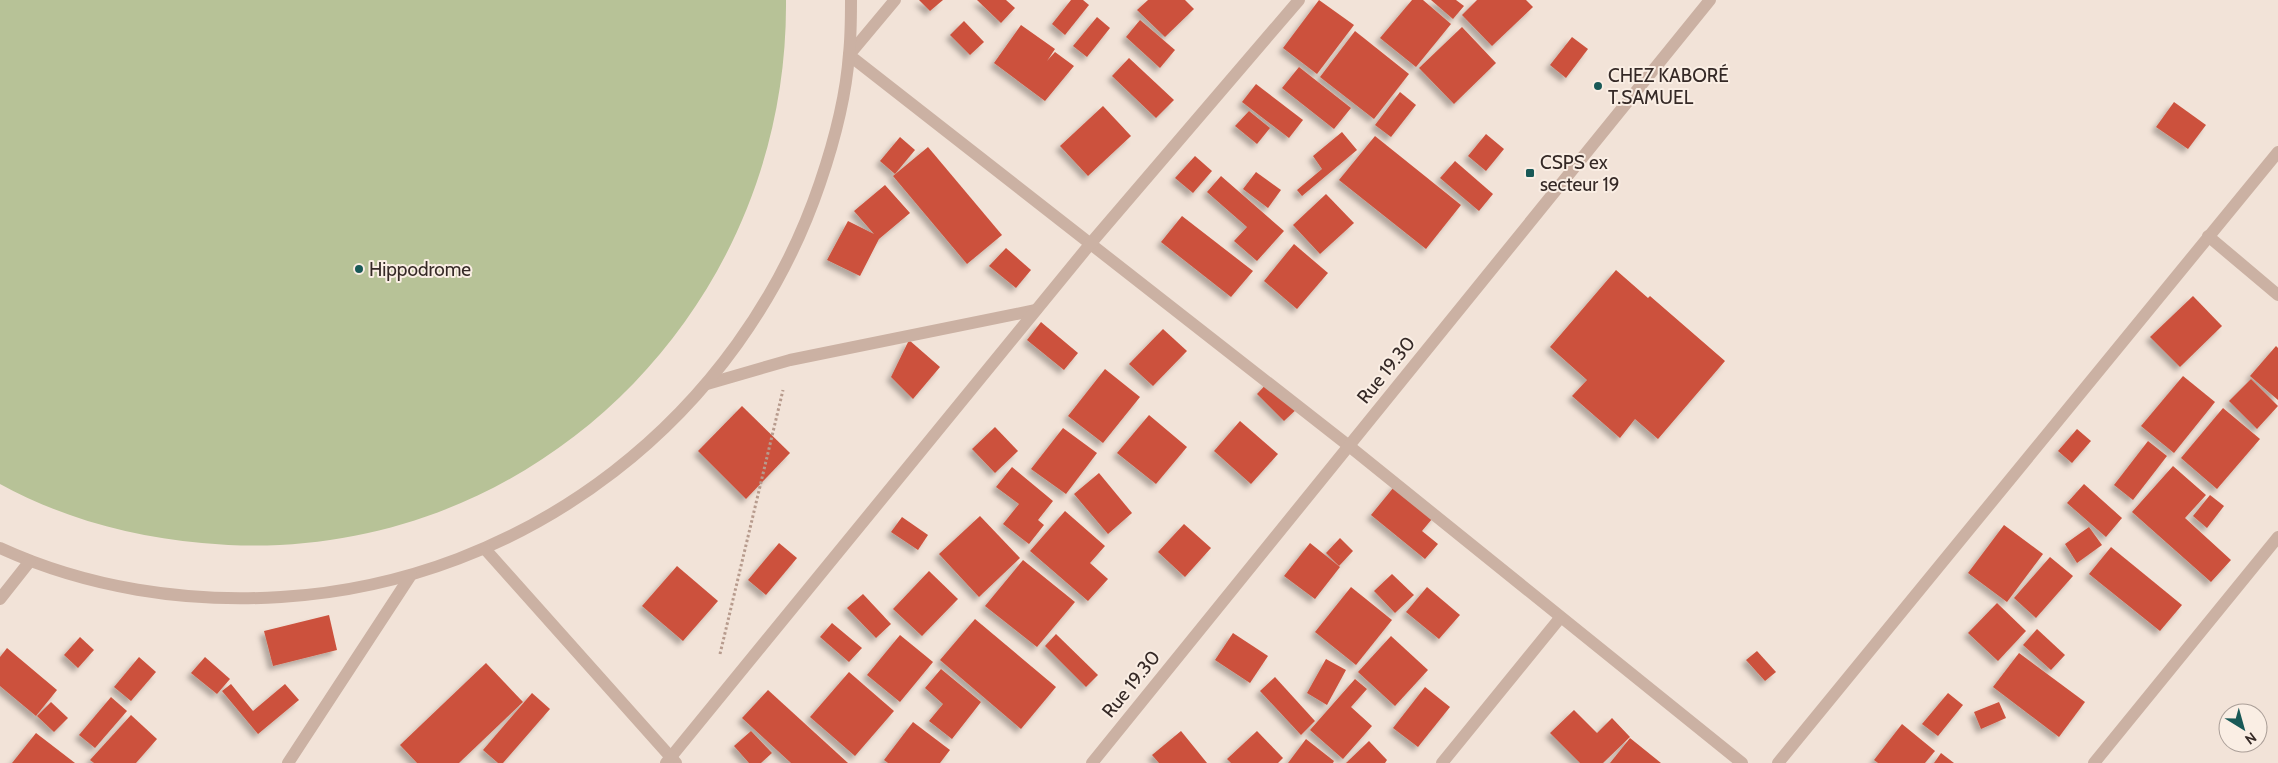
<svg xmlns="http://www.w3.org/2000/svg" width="2278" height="763" font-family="Cabin,sans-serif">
<defs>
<filter id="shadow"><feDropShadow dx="-4.5" dy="4.5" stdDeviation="2.5" flood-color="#0004"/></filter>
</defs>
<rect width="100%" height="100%" fill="#f2e3d8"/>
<path fill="#b7c297" d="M0 0H786C789 317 521 574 202 543 132 537 62 518 0 484Z"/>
<g fill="#cc513c" filter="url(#shadow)">
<polygon points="919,0 943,0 930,11"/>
<polygon points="977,0 1006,0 1015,8 1001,23"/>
<polygon points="1071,0 1083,0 1089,5 1065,35 1052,24"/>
<polygon points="1148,0 1185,0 1194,9 1165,37 1137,10"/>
<polygon points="1319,0 1354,25 1317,74 1283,48"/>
<polygon points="1412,0 1423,0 1451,24 1416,67 1380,38"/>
<polygon points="1431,0 1456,0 1464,6 1453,19"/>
<polygon points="1477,0 1526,0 1533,7 1492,46 1462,15"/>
<polygon points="1097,17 1110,28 1087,57 1073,46"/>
<polygon points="1140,20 1175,50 1160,68 1126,37"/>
<polygon points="964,21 984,42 970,55 950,35"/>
<polygon points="1021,25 1055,49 1047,61 1055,52 1074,66 1045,101 994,63"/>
<polygon points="1462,27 1496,63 1454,104 1419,68"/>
<polygon points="1355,31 1409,74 1374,119 1320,77"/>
<polygon points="1572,37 1588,49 1566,78 1550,65"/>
<polygon points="1129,58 1174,100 1156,118 1112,76"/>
<polygon points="1299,67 1351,108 1334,129 1282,88"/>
<polygon points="1256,84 1303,120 1289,138 1242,102"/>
<polygon points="1400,92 1416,105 1391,137 1375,125"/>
<polygon points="2174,102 2206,125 2188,149 2156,127"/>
<polygon points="1103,106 1131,136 1088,176 1060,146"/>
<polygon points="1249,111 1270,128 1257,144 1235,126"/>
<polygon points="1342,132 1357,150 1302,196 1297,190 1322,169 1313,156"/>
<polygon points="1486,134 1504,149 1486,171 1468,156"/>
<polygon points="1375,136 1461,205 1426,249 1339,180"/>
<polygon points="900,137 915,150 895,174 880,161"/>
<polygon points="928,147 1002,235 967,264 893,176"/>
<polygon points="1195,156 1212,171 1193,193 1175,178"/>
<polygon points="1455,161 1493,194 1479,211 1440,178"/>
<polygon points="1256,172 1281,190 1268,208 1243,189"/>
<polygon points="1221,176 1284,231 1257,261 1234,241 1247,227 1207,192"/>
<polygon points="885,185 910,213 879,239 860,276 827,260 848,221 874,234 854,211"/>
<polygon points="1326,194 1354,223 1320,254 1293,225"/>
<polygon points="1182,216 1253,271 1231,297 1161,242"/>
<polygon points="1294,244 1328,273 1297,309 1264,281"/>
<polygon points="1006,248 1031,270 1016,288 989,266"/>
<polygon points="1616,270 1648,298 1650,296 1725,361 1658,439 1635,419 1620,438 1572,396 1587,380 1550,347"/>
<polygon points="2193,296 2222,326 2180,367 2150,337"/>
<polygon points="1041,322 1078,353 1064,370 1027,340"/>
<polygon points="1163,329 1187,351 1153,386 1129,364"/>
<polygon points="909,340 940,367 913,399 891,377"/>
<polygon points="2276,346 2278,348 2278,400 2250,376"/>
<polygon points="1105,369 1140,397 1103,443 1068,416"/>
<polygon points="2183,376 2215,402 2174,453 2141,426"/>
<polygon points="1271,379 1299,407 1284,421 1257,394"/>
<polygon points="2251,379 2278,406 2257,429 2229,401"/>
<polygon points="742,406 790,453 746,499 698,451"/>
<polygon points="2223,408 2260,439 2217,489 2181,458"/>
<polygon points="1149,415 1187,447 1156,484 1117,453"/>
<polygon points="1240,421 1278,454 1251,484 1214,451"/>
<polygon points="995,427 1018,451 995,473 972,449"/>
<polygon points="1063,428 1097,453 1066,494 1031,469"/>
<polygon points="2077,429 2091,441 2072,463 2058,451"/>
<polygon points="2148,441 2167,456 2133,500 2114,485"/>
<polygon points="2173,466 2206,495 2185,518 2231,560 2211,582 2132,512"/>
<polygon points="1012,467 1053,501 1038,520 1044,525 1029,544 1003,524 1019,504 996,487"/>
<polygon points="1099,473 1132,513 1108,534 1074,494"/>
<polygon points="1398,482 1437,513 1422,531 1438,544 1425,559 1371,515"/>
<polygon points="2084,484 2122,518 2106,537 2067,503"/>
<polygon points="2210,495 2224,506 2207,528 2193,516"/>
<polygon points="1065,511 1105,546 1090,563 1108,579 1088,601 1030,551"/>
<polygon points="980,516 1020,558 979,597 939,554"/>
<polygon points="902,517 928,535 918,550 891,532"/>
<polygon points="1184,524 1211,548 1185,577 1158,552"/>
<polygon points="2004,525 2043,554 2007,602 1968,573"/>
<polygon points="2089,527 2102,545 2077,563 2065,544"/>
<polygon points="1340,538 1353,551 1339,566 1326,553"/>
<polygon points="779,543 797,558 766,595 748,580"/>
<polygon points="1310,543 1340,567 1315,599 1284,576"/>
<polygon points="2111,547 2182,605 2160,631 2089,574"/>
<polygon points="2050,557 2073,576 2036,618 2014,598"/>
<polygon points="1023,560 1075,602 1037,647 985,606"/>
<polygon points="677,566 718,601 683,641 642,606"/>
<polygon points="929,571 958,599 922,636 893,609"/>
<polygon points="1392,574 1414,595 1395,613 1374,591"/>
<polygon points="1351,587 1392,620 1356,665 1315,632"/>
<polygon points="1427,587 1460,615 1439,639 1406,612"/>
<polygon points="863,594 891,624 876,638 847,608"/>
<polygon points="1997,603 2026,631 1998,661 1968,633"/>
<polygon points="329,615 337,650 273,666 264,631"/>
<polygon points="975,619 1056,687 1021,729 940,660"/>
<polygon points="832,623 862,648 849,662 820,637"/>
<polygon points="2037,629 2065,655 2051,670 2023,645"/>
<polygon points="1233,633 1268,656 1250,683 1215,660"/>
<polygon points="1056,634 1098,675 1086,687 1045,646"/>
<polygon points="900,635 933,662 900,702 867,675"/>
<polygon points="1391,636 1428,670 1395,706 1358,672"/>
<polygon points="80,637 94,650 78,668 64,655"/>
<polygon points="7,648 57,690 36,716 0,686 0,657"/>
<polygon points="1757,651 1776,672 1765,681 1746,660"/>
<polygon points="2019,653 2085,702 2059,737 1993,687"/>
<polygon points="139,657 156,672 131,701 114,687"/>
<polygon points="205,657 230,679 217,694 191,673"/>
<polygon points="1326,659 1346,670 1327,705 1307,693"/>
<polygon points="486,663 523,702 459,763 417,763 400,745"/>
<polygon points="941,669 981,702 952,739 929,721 943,704 925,688"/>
<polygon points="849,672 894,711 855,756 810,717"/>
<polygon points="1275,677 1315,721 1301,735 1260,691"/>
<polygon points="1355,679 1367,689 1351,707 1372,726 1343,759 1310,730"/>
<polygon points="231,684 253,711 285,684 299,700 258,734 222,691"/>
<polygon points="1425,687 1450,707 1418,747 1393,728"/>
<polygon points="768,690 848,763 791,763 742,718"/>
<polygon points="532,693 550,709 503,763 498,763 483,750"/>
<polygon points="1948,693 1963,705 1938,736 1922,724"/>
<polygon points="111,697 127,711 95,748 79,735"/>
<polygon points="51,702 68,718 54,732 37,716"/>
<polygon points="1999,702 2006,718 1981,729 1974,712"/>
<polygon points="1574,710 1597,733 1612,718 1630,737 1603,763 1580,763 1550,733"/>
<polygon points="131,715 157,739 136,763 94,763 90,760"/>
<polygon points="913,722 950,750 940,763 888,763 884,760"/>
<polygon points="1902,724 1935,751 1925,763 1878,763 1874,760"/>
<polygon points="751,731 772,753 761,763 749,763 734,746"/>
<polygon points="1181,731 1207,763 1159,763 1152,755"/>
<polygon points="1257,731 1283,758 1278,763 1231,763 1227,759"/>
<polygon points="36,733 75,763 12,763"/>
<polygon points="1630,738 1661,763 1610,763"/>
<polygon points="1306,739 1334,761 1333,763 1288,763"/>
<polygon points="1369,741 1387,760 1385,763 1346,763"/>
<polygon points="1941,753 1954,763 1934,763"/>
</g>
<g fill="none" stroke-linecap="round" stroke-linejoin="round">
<polyline stroke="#b79b8d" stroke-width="3" stroke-dasharray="2.5 2.5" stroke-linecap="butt" points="720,654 783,390"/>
<g stroke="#cbb1a3" stroke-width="12">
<polyline points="895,0 849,55 1349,446 1742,763"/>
<polyline points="2208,236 2278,295"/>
<polyline points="707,384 790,360 1036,310"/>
<path d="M0 548C87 588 186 603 281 597 528 582 741 416 820 183 834 142 846 97 849 54 851 36 851 18 851 0"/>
<polyline points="485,549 676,763"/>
<polyline points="0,599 30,561"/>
<polyline points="288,763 411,575"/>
<polyline points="666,763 1091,243 1299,0"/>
<polyline points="1442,763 1560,618"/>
<polyline points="1778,763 2278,152"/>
<polyline points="2094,763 2278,537"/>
</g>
<polyline stroke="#cbb1a3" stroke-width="12" points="1092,763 1710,0"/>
</g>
<g fill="#195957" stroke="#faeee4" stroke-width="2">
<circle cx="1598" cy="86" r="5"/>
<rect x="1525" y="168" width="10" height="10" rx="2.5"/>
<circle cx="359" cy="269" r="5"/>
</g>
<g text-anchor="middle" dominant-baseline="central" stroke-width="4" stroke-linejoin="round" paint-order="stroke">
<g font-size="19" fill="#352926" stroke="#faeee4" text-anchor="start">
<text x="1608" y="75">CHEZ KABORÉ<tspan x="1608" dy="22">T.SAMUEL</tspan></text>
<text x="1540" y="162">CSPS ex<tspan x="1540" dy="22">secteur 19</tspan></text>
<text x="369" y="269">Hippodrome</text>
</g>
<g font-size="19" fill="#352926" stroke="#faeee4">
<text transform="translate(1386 370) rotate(-51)">Rue 19.30</text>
<text transform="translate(1131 684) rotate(-51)">Rue 19.30</text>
</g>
</g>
<g transform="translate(2243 728) rotate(143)"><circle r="24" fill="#faeee4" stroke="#ab9f98"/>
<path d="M0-4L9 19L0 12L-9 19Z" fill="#195957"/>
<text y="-8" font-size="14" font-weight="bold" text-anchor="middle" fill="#352926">N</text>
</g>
</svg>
